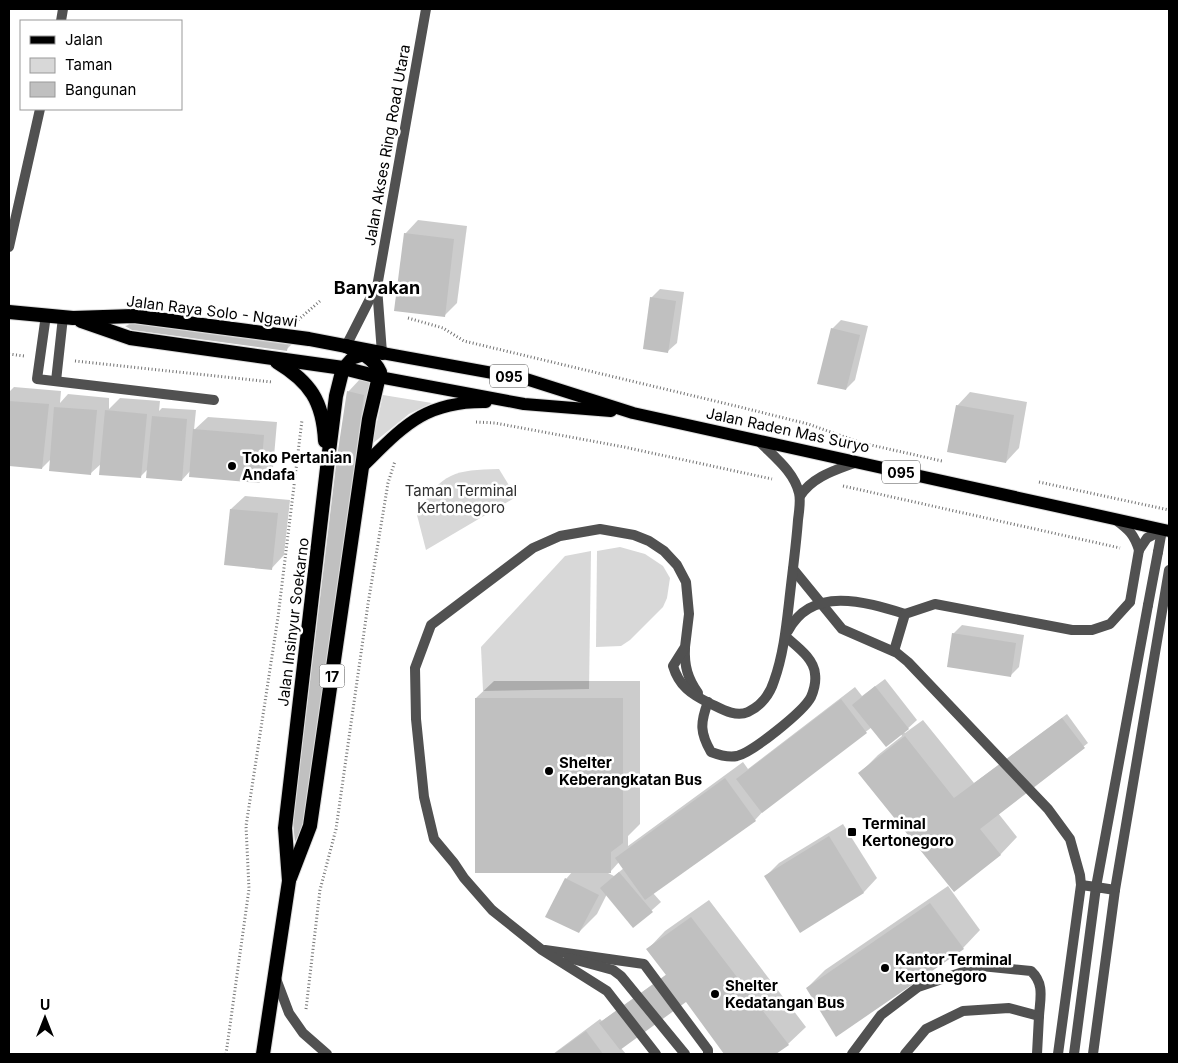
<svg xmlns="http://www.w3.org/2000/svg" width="1178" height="1063" font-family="Inter,sans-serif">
<rect width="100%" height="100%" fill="#fff"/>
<g fill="#d8d8d8">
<polygon points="383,395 432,403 409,414 372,444"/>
<path d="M499 469 516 497 426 550 417 515C440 473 453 470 499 469Z"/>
<polygon points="620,547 645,554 663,566 670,578 667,598 663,607 630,640 621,646 596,647 597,551"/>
<polygon points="591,551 589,689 483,691 481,647 565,556"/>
</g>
<g fill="#0003" fill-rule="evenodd">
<polygon points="418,220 467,226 457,303 444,316 405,234"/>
<polygon points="660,289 684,292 677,343 668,351 651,298"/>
<polygon points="135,318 295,341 286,350 127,326"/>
<polygon points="841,320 868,326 855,380 846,389 832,329"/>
<polygon points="361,378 376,381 308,827 296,839 348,392"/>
<polygon points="14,387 61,391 60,403 68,394 109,398 109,409 120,398 160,401 159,411 162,408 196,410 194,430 208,417 277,422 273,468 260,482 191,470 182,480 148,469 140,477 102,463 91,473 51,459 42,468 9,465 9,392"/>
<polygon points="970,392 1027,402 1019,448 1006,462 957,406"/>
<polygon points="245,496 290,500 284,555 271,569 226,564 231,509"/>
<polygon points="962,625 1024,635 1019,667 1010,676 953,634"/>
<path d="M885 679 917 720 904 732 905 733 923 720 974 783 1067 714 1088 743 998 813 1017 837 1000 855 860 773 878 755 902 736 901 734 872 727 766 808 755 820 653 893 661 902 634 926 607 894 597 914 579 932 566 879 573 871 476 698 494 681H640V824L628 836V846L743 762 748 769 855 687 862 696ZM619 862 624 868 614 876 604 871H611Z"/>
<polygon points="843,824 877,878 864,892 800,931 766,876 779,863"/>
<polygon points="948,886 980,930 963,948 807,988 825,970"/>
<polygon points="709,900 806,1027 788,1044 774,1054 726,1054 686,1001 621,1048 626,1054 553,1054 600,1019 602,1021 667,974 648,949 665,931"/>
</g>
<g fill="#c0c0c0">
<polygon points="404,233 454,239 445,317 394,311"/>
<polygon points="650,297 676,301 668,353 643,349"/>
<polygon points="133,324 288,345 287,351 132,330 125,326"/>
<polygon points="831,328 860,335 846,390 817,384"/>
<polygon points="347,391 364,395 303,825 295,842 293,823 337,457"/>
<polygon points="9,401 49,404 42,469 9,466"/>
<polygon points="956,405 1014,415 1006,463 947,452"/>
<polygon points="54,407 97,410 91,475 49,471"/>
<polygon points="105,410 147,414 141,478 99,475"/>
<polygon points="152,416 187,419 182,481 146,478"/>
<polygon points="193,429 264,435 260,483 189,477"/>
<polygon points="230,509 278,513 272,570 224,565"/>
<polygon points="952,633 1016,643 1011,677 947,667"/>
<polygon points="875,686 909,729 886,747 852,705"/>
<polygon points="475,698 623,698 623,843 611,852 611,873 475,873"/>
<polygon points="841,699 867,733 762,813 736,779"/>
<polygon points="1062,718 1085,748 980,829 1001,855 954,892 858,773 905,736 954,798"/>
<polygon points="725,778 756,821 645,900 615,858"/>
<polygon points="829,836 864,893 800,933 764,876"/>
<polygon points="619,872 653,912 633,928 600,888"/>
<polygon points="565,878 599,895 579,933 545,917"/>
<polygon points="930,903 964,949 836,1037 806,988"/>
<polygon points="691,917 789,1045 776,1054 724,1054 686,1002 620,1050 599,1023 666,975 646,949"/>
<polygon points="586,1031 603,1054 554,1054"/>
</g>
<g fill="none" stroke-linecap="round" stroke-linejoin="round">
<g stroke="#dbdbdb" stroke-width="14">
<g id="primary">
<polyline points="382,353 526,379 633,413 1169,531"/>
<polyline points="343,368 351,359 370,353"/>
<polyline points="379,377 524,404 611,411"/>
<path d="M362 467C403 427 424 401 486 402"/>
</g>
</g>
<g stroke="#dbdbdb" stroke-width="16">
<g id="trunk">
<polyline points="9,312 73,318 134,316 309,339 382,353"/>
<polyline points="81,321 130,338 343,368 379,377"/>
<path d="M277 362C310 382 323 401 325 441"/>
<path d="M290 878 310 826 362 467 369 419 380 372C374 358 360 352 346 346"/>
<polyline points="263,1054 289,881 285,828 327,468 336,396 343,368"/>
</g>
</g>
<g stroke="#737373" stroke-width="3" stroke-dasharray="1 2.5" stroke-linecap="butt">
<polyline points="408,318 443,328 464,341 740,407 808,424 862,443 942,461"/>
<polyline points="298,320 320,301"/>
<polyline points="9,354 24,356"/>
<polyline points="75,361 272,382"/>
<polyline points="476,422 495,423 624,447 772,479"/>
<polyline points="1039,482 1169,510"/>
<polyline points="843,486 1120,548"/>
<polyline points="306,1009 320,890 336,829 368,604 388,483 395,461"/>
<polyline points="226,1054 249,889 246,826 278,617 302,420"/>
</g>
<g stroke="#515151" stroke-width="10">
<polyline points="46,315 37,379 214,400"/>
<polyline points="346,346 376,287"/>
<polyline points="382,353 377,287 426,9"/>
<polyline points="56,381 63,317"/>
<path d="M800 496C813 476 836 470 857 462"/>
<path d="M1116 520C1129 530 1134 534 1139 550"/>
<polyline points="1139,550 1147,538 1162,530"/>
<polyline points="793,569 842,629 897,653 908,662 1048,809 1070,839 1080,875 1081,885 1058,1054"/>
<path d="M788 631C812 585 866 602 905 614"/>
<path d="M685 648C684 666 688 679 698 693"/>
<polyline points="894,651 905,614 935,604 1072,630 1092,630 1110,624 1130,602"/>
<path d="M708 702C700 723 700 733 711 752 719 755 728 758 737 756 753 752 804 711 811 697 814 690 816 681 815 674 814 658 796 646 785 636"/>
<polyline points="545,950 644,964 708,1050 708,1054"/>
<polyline points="569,958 613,970 621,976 685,1054"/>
<path d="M656 1054 607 991 542 950 492 910 464 878 454 863 434 839 424 797 416 719 415 668 431 625 533 548 560 536 600 529 634 535 649 541 664 551 677 565 686 582 689 614 685 647 673 666C679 686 691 694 709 703 720 708 735 718 748 712 761 706 770 694 774 681 783 656 786 629 789 603 792 575 796 547 798 520 799 511 801 501 799 493 794 471 773 456 758 440"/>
<path d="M852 1054 881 1015 918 987 981 966 1031 971C1045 984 1040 999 1039 1016L1009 1008 963 1011 926 1029 905 1054"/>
<polyline points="1074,1054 1096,887 1115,890"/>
<polyline points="1093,1054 1115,890 1169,570"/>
</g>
<g stroke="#515151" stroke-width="10">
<polyline points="61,21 63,9"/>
<polyline points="9,247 40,109"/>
<polyline points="1158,552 1162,530"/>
<polyline points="1081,885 1096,887 1148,605"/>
<polyline points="275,976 289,1013 303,1033 327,1054"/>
<polyline points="1037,1054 1039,1016"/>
</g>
<use href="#primary" stroke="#000" stroke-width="12"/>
<use href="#trunk" stroke="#000" stroke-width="14"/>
<polyline stroke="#515151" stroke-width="10" points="1130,602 1139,550"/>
<polyline stroke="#515151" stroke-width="10" points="1148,605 1158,552"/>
</g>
<g fill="#000" stroke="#fff" stroke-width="2">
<circle cx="232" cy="466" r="5"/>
<circle cx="549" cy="771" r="5"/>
<rect x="847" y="827" width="10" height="10" rx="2.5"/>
<circle cx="885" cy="968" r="5"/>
<circle cx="715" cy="994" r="5"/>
</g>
<g text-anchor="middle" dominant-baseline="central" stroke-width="5" stroke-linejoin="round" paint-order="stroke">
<g fill="#fff" stroke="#4c4c4c" stroke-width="1">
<rect x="490" y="364.5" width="38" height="23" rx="4"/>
<rect x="882" y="460.5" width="38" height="23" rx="4"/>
<rect x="319.5" y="664.5" width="25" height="23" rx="4"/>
</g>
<g font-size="14" font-weight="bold" fill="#000">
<text x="509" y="376">095</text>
<text x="901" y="472">095</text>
<text x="332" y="676">17</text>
</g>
<g font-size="15" fill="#000" stroke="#fff">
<text transform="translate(387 145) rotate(-80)">Jalan Akses Ring Road Utara</text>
<text transform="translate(212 311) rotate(7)">Jalan Raya Solo - Ngawi</text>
<text transform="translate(788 430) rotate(12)">Jalan Raden Mas Suryo</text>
<text transform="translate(293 622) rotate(-83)">Jalan Insinyur Soekarno</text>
</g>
<g font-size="15" font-weight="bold" fill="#000" stroke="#fff" text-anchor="start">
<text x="242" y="457">Toko Pertanian<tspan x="242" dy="17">Andafa</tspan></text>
<text x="559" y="762">Shelter<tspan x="559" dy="17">Keberangkatan Bus</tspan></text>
<text x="862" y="823">Terminal<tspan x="862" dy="17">Kertonegoro</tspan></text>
<text x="895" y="959">Kantor Terminal<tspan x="895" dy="17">Kertonegoro</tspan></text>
<text x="725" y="985">Shelter<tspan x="725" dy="17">Kedatangan Bus</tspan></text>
</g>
<g font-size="15" fill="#2f2f2f" stroke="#fff">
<text x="461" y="490">Taman Terminal<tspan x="461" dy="17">Kertonegoro</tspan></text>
</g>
<g font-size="18" font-weight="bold" fill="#000" stroke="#fff">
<text x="377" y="287">Banyakan</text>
</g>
</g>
<rect width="1178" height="1063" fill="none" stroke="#000000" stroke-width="20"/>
<rect x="20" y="20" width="162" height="90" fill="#ffffff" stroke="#999999"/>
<rect x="30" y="36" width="25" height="8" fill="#000000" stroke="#999999"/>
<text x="65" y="45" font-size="15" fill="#000000">Jalan</text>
<rect x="30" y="58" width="25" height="15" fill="#d8d8d8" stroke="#999999"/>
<text x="65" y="70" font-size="15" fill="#000000">Taman</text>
<rect x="30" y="82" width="25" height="15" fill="#c0c0c0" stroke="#999999"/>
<text x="65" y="95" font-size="15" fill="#000000">Bangunan</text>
<g transform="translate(45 1018)" stroke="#ffffff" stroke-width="4" paint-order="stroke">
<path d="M0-4L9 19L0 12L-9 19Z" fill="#000000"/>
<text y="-8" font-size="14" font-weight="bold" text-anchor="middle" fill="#000000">U</text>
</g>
</svg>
